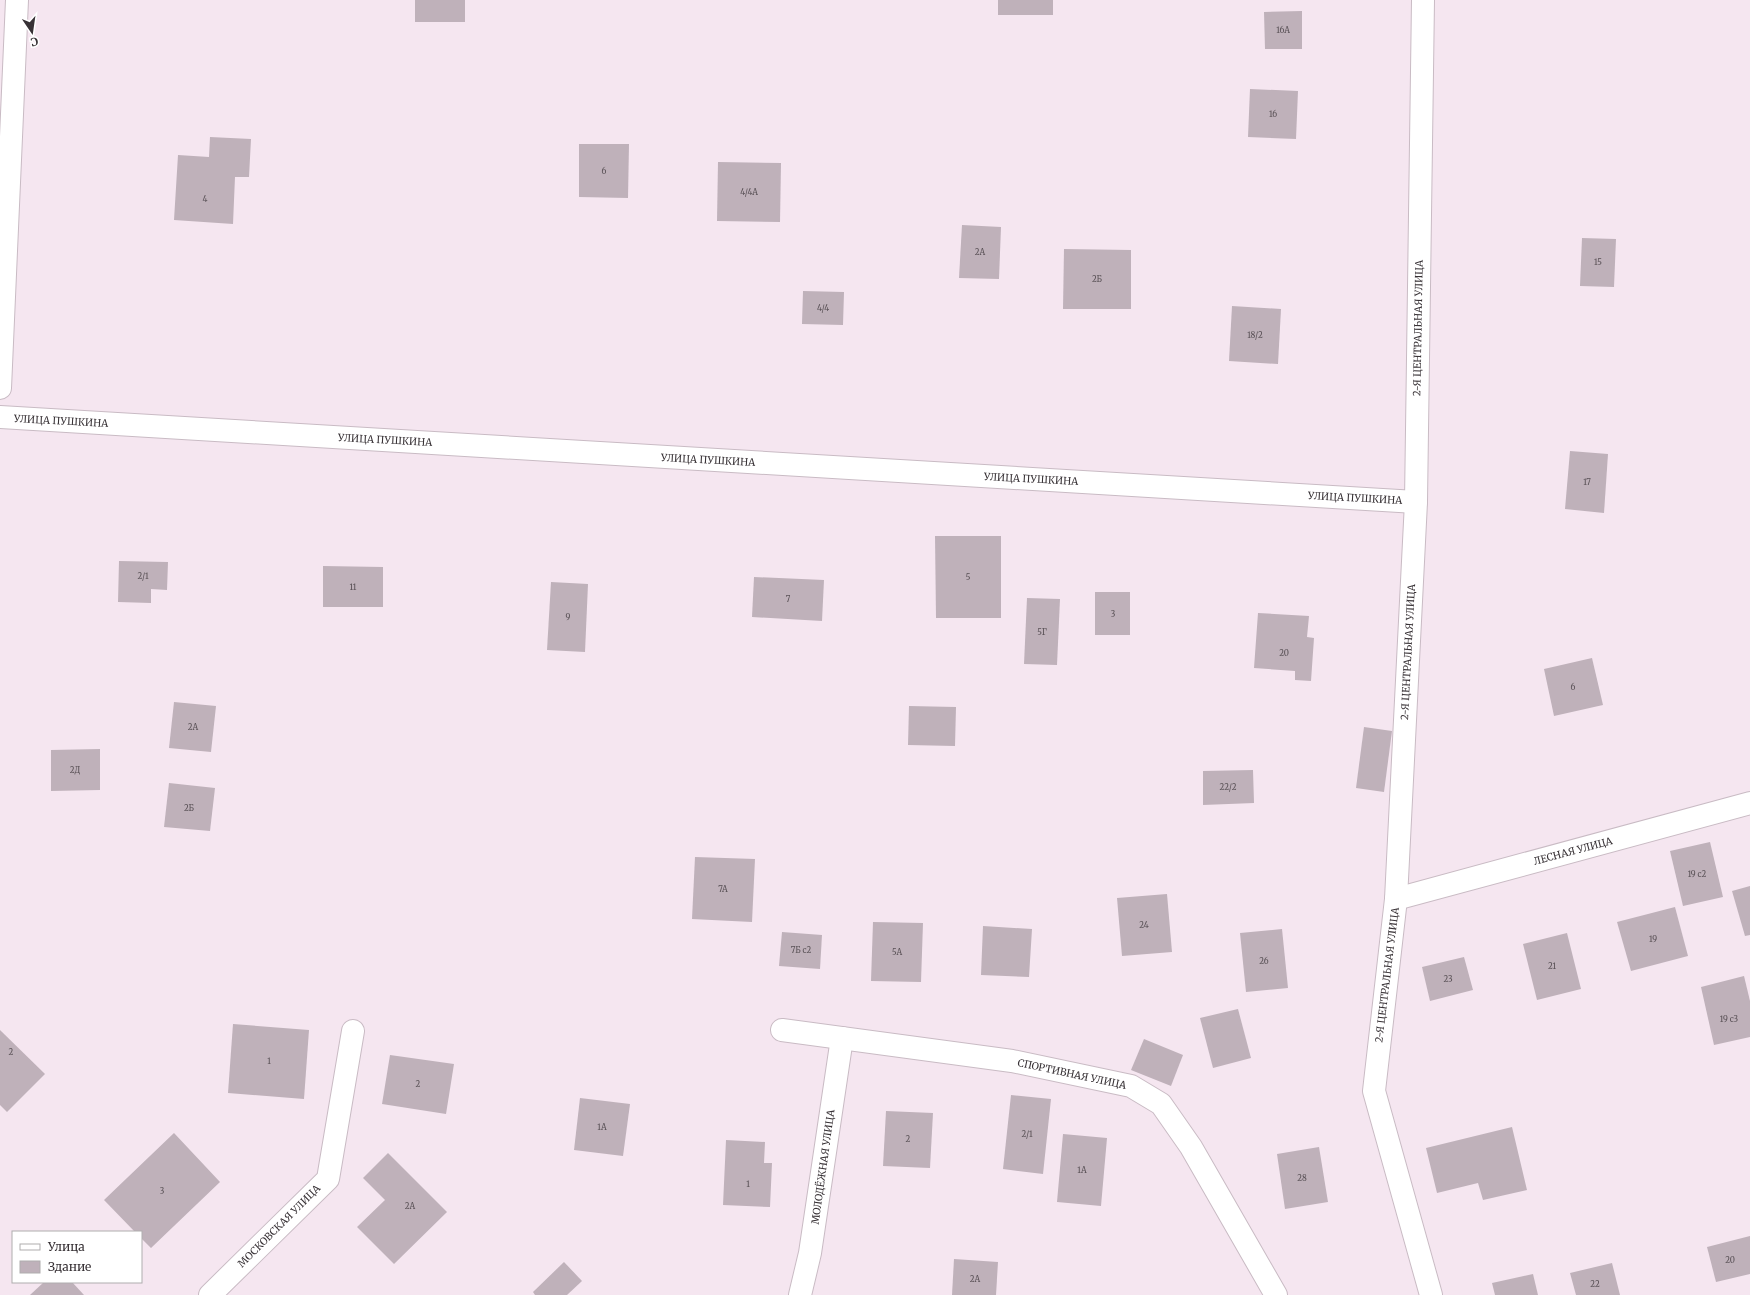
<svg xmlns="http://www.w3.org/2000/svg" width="1750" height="1295" font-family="Merriweather,serif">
<rect width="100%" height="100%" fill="#f5e6f0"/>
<g fill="#bfb1ba">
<rect x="415" y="0" width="50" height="22"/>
<rect x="998" y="0" width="55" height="15"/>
<polygon points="1302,11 1302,49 1265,49 1264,12"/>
<polygon points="1250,89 1298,91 1296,139 1248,137"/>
<polygon points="210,137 251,139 249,177 235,177 233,224 174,220 178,155 209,157"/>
<polygon points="579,144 629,144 628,198 579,197"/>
<polygon points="718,162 781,163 780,222 717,221"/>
<polygon points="962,225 1001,227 999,279 959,278"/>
<polygon points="1582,238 1616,239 1614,287 1580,286"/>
<polygon points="1064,249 1131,250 1131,309 1063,309"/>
<polygon points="803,291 844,292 843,325 802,324"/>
<polygon points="1232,306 1281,309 1278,364 1229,361"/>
<polygon points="1570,451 1608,454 1604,513 1565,509"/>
<polygon points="935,536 1001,536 1001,618 936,618"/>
<polygon points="119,561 168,562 167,590 151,589 151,603 118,602"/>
<polygon points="323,566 383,567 383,607 323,607"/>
<polygon points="754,577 824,580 822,621 752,617"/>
<polygon points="551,582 588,584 585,652 547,650"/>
<rect x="1095" y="592" width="35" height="43"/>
<polygon points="1027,598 1060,599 1057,665 1024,664"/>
<polygon points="1258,613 1309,616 1307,637 1314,638 1311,681 1295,680 1295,671 1254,668"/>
<polygon points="1592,658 1603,705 1554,716 1544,669"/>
<polygon points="174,702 216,706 211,752 169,748"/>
<polygon points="909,706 956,707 955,746 908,745"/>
<polygon points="1364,727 1392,731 1384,792 1356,788"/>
<polygon points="100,749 100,790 51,791 51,750"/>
<polygon points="1253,770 1254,803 1203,805 1203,771"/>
<polygon points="169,783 215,788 210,831 164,827"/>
<polygon points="1710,842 1723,897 1683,906 1670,851"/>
<polygon points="695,857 755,859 752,922 692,919"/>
<polygon points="1750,886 1750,935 1745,936 1732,891"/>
<polygon points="1167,894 1172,952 1122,956 1117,898"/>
<polygon points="1675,907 1688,956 1631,971 1617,922"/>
<polygon points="873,922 923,923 921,982 871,981"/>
<polygon points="983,926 1032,929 1029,977 981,975"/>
<polygon points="1282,929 1288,988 1246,992 1240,933"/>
<polygon points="782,932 822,935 820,969 779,966"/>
<polygon points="1567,933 1581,989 1537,1000 1523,944"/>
<polygon points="1464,957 1473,990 1430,1001 1422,967"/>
<polygon points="1744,976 1750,1001 1750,1037 1714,1045 1701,987"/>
<polygon points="1238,1009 1251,1058 1213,1068 1200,1018"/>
<polygon points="233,1024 309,1030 304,1099 228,1093"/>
<polygon points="0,1030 45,1074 7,1112 0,1105"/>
<polygon points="1144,1039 1183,1055 1171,1086 1131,1070"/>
<polygon points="390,1055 454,1064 446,1114 382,1104"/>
<polygon points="1011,1095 1051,1099 1043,1174 1003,1169"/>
<polygon points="580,1098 630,1104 623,1156 574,1150"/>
<polygon points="886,1111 933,1113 930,1168 883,1166"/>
<polygon points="1512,1127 1527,1190 1483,1200 1478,1183 1437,1193 1426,1148"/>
<polygon points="174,1133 220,1182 151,1248 141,1238 141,1232 135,1232 104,1200"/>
<polygon points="1063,1134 1107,1138 1101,1206 1057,1202"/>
<polygon points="726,1140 765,1142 764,1163 772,1163 770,1207 723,1205"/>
<polygon points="1319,1147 1328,1202 1285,1209 1277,1154"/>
<polygon points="388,1153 447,1212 394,1264 357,1227 385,1200 363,1178"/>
<polygon points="1750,1236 1750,1274 1716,1282 1707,1247"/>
<polygon points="954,1259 998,1262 996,1295 952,1295"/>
<polygon points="564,1262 582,1281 567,1295 535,1295 533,1292"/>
<polygon points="1612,1263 1620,1295 1576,1295 1570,1273"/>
<polygon points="1533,1274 1538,1295 1495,1295 1492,1283"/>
<polygon points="44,1282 72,1282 84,1295 30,1295"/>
</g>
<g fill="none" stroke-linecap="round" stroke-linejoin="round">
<g stroke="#c9bbc4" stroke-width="24">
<g id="minor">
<polyline points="1423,0 1416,502 1396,899 1374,1091 1431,1295"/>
<polyline points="0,388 17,0"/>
<polyline points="0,417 1416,502"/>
<polyline points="1396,899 1750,803"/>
<polyline points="782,1030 1012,1061 1131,1086 1161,1104 1191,1147 1276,1295"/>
<polyline points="210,1295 328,1179 353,1031"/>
<polyline points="800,1295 810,1253 842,1038"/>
</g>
</g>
<use href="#minor" stroke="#fff" stroke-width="22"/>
</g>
<g text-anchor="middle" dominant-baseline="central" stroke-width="4" stroke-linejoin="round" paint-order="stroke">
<g font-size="8" fill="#595156">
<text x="1283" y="30">16А</text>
<text x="1273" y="114">16</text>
<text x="604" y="171">6</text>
<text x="749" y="192">4/4А</text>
<text x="205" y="199">4</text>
<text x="980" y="252">2А</text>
<text x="1598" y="262">15</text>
<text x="1097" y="279">2Б</text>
<text x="823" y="308">4/4</text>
<text x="1255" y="335">18/2</text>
<text x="1587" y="482">17</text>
<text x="143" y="576">2/1</text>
<text x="968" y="577">5</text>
<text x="353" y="587">11</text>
<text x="788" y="599">7</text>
<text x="1113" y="614">3</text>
<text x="568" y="617">9</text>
<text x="1042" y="632">5Г</text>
<text x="1284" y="653">20</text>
<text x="1573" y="687">6</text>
<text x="193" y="727">2А</text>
<text x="75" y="770">2Д</text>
<text x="1228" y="787">22/2</text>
<text x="189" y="808">2Б</text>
<text x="1697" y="874">19 с2</text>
<text x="723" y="889">7А</text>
<text x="1144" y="925">24</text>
<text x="1653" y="939">19</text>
<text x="801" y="950">7Б с2</text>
<text x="897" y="952">5А</text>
<text x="1264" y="961">26</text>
<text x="1552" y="966">21</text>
<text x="1448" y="979">23</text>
<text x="1729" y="1019">19 с3</text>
<text x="11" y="1052">2</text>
<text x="269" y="1061">1</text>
<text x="418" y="1084">2</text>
<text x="602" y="1127">1А</text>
<text x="1027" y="1134">2/1</text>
<text x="908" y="1139">2</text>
<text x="1082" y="1170">1А</text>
<text x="1302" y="1178">28</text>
<text x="748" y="1184">1</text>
<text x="162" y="1191">3</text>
<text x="410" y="1206">2А</text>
<text x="1730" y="1260">20</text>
<text x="975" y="1279">2А</text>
<text x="1595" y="1284">22</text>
</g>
<g font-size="10" fill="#373135" stroke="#fff">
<text transform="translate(1418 328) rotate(-89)">2-Я ЦЕНТРАЛЬНАЯ УЛИЦА</text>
<text transform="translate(61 421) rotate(3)">УЛИЦА ПУШКИНА</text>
<text transform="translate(385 440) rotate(3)">УЛИЦА ПУШКИНА</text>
<text transform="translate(708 460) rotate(3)">УЛИЦА ПУШКИНА</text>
<text transform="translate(1031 479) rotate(3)">УЛИЦА ПУШКИНА</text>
<text transform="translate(1355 498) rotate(3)">УЛИЦА ПУШКИНА</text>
<text transform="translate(1408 652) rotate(-87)">2-Я ЦЕНТРАЛЬНАЯ УЛИЦА</text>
<text transform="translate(1573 851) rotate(-15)">ЛЕСНАЯ УЛИЦА</text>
<text transform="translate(1387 975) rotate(-83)">2-Я ЦЕНТРАЛЬНАЯ УЛИЦА</text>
<text transform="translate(1072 1074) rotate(12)">СПОРТИВНАЯ УЛИЦА</text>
<text transform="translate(823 1167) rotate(-82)">МОЛОДЁЖНАЯ УЛИЦА</text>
<text transform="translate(279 1226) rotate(-45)">МОСКОВСКАЯ УЛИЦА</text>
</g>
</g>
<rect x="12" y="1231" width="130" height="52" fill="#ffffff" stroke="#afadae"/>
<rect x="20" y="1244" width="20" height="6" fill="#ffffff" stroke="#afadae"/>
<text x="48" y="1251" font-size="12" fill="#373135">Улица</text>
<rect x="20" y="1261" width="20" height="12" fill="#bfb1ba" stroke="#afadae"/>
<text x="48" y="1271" font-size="12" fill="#373135">Здание</text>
<g transform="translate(32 32) rotate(167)" stroke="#ffffff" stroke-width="3" paint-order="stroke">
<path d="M0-3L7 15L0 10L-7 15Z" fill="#373135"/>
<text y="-6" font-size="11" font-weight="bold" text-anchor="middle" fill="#373135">С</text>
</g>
</svg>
